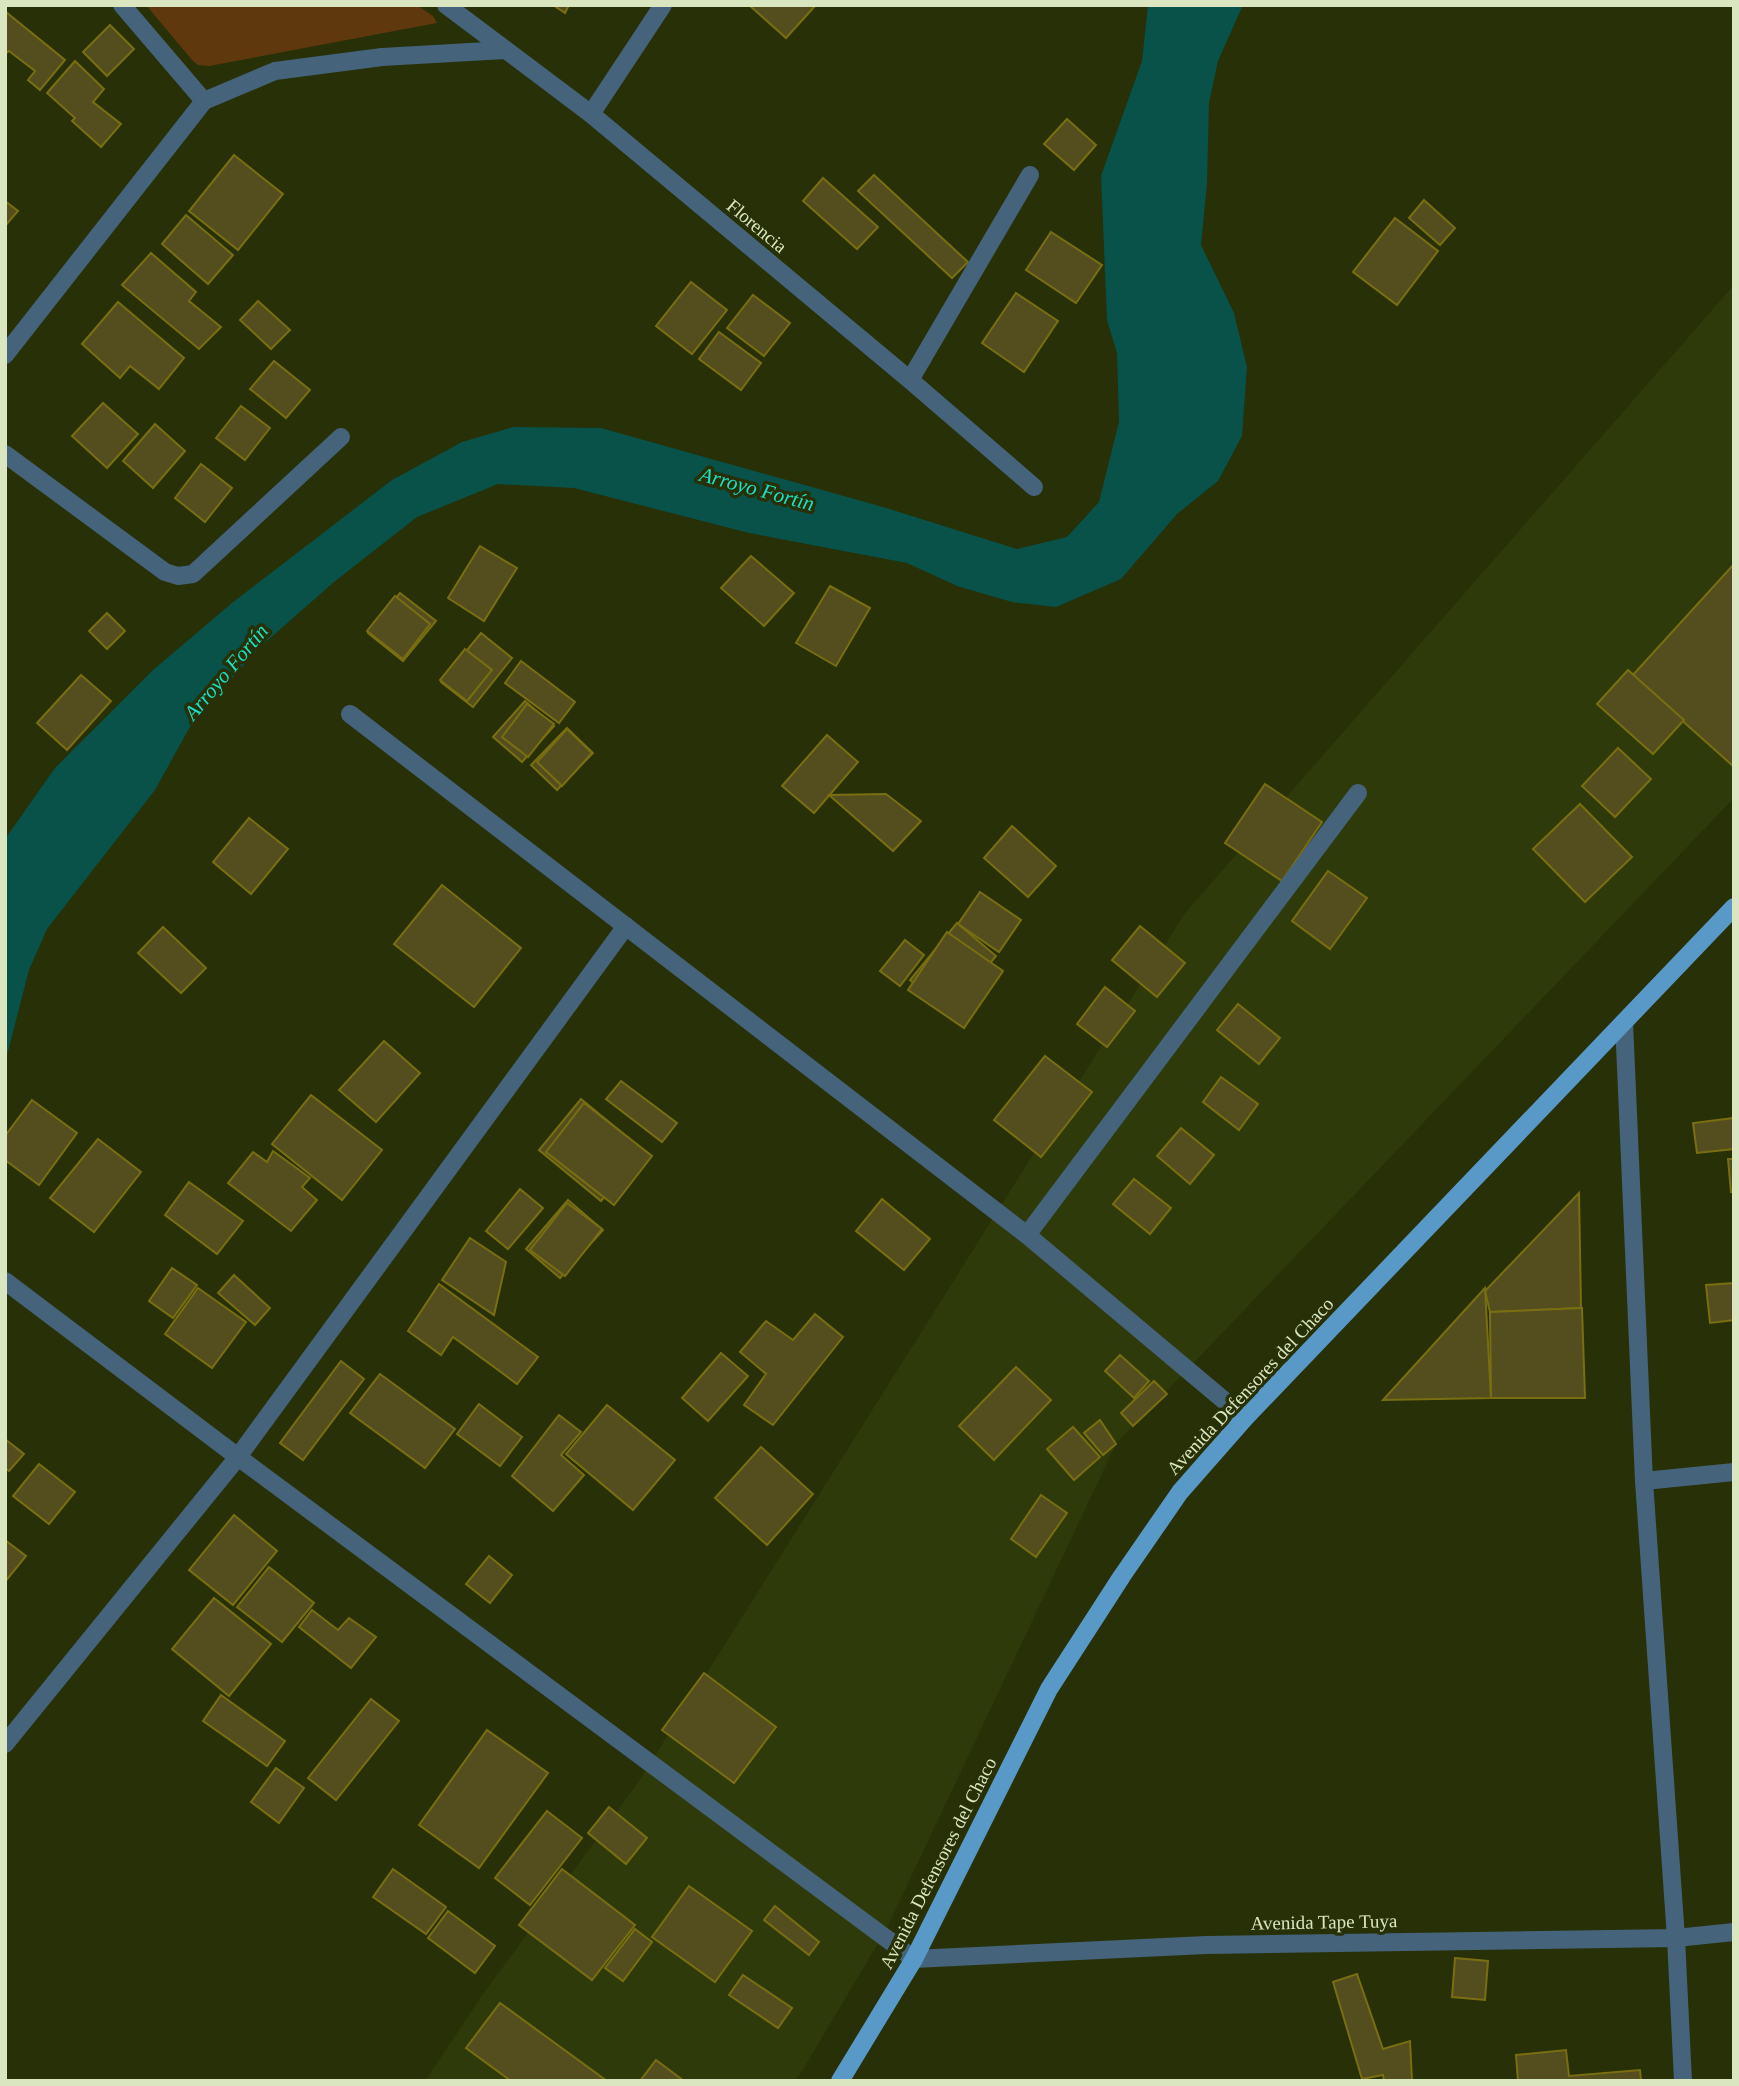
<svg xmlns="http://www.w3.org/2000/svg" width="1739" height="2086" font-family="'Times New Roman',serif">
<rect width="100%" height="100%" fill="#273006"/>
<polygon fill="#2f3a0b" points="1734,285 1734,798 1116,1444 885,1932 796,2081 425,2081 483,1994 637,1784 1185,913"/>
<polygon fill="#60380d" points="146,5 417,5 433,16 437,23 209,66 198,65 192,60"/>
<polygon fill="#085249" points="1148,5 1243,5 1218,61 1209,103 1207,183 1201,245 1234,313 1247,367 1242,436 1218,481 1177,514 1121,579 1056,607 1012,602 957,586 907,563 749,533 574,488 498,484 417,517 334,582 260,647 191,725 155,790 47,929 29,970 5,1063 5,839 55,768 153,670 232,603 392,480 462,442 513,427 601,428 883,507 1017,549 1067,537 1099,502 1119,422 1117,353 1107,320 1101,176 1142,61"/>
<g fill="#544e1e" stroke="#796e11" stroke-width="2">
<polygon points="553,5 569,5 565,13"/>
<polygon points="749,5 816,5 786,38"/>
<polygon points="6,12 65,60 40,90 28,80 35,71 9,51 5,54"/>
<polygon points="110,25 134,49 107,76 83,52"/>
<polygon points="75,61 104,89 93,102 121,124 101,147 72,121 75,118 47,93"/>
<polygon points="1067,119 1096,145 1074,170 1044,144"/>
<polygon points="234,155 283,194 238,250 189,211"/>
<polygon points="874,175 968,262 952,278 858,191"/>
<polygon points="823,178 878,227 857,249 803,201"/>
<polygon points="1424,200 1455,228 1440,245 1409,218"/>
<polygon points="5,201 18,211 5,226"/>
<polygon points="186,215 233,255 208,284 162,244"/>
<polygon points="1395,218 1438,251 1397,305 1353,272"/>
<polygon points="1051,232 1102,265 1076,303 1026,270"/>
<polygon points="151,253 196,292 189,301 221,327 199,349 122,285"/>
<polygon points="691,282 727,310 692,354 656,326"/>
<polygon points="1016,293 1058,321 1024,372 982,343"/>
<polygon points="753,295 790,323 764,356 727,328"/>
<polygon points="258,301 290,330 271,349 240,320"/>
<polygon points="118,302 184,358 159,389 130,366 120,378 82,344"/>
<polygon points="719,332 761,363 741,390 699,359"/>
<polygon points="274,361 310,390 286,418 250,389"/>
<polygon points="103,403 138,434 107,468 72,436"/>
<polygon points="241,406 270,428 245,460 216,438"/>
<polygon points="155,424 185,451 153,488 123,461"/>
<polygon points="201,464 232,488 205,522 175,498"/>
<polygon points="480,546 517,568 484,621 448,598"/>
<polygon points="751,556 794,593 764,626 721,588"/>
<polygon points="1734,564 1734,766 1733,766 1632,676"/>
<polygon points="830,586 870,608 836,666 796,643"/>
<polygon points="400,593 436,621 403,661 368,633"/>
<polygon points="395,596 430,624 403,659 367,631"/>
<polygon points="107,613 125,631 107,649 89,631"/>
<polygon points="481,633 512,658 473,707 441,682"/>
<polygon points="465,649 492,670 467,701 440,680"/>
<polygon points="521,661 575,702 559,723 505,683"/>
<polygon points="1628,670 1684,720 1653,754 1597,704"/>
<polygon points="81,675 111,701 67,750 37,723"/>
<polygon points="525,701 554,726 522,762 493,737"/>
<polygon points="527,704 554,724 528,757 502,737"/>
<polygon points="567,728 593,753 557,790 531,765"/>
<polygon points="567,729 592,753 562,786 537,762"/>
<polygon points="827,735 858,762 814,813 782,786"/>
<polygon points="1618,748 1651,779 1615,817 1582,786"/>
<polygon points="1265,784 1322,822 1282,881 1225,843"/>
<polygon points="886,794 921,821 893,851 829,795"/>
<polygon points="1580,804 1632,857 1585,902 1533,849"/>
<polygon points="249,818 288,849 251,894 213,862"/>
<polygon points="1012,826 1056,866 1028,897 984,858"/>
<polygon points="1328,871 1367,898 1330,949 1292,921"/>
<polygon points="442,885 521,948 474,1007 394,944"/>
<polygon points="980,892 1021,920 999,952 958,924"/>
<polygon points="957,923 996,956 949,1012 910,980"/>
<polygon points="1140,926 1185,963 1157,997 1112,960"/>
<polygon points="163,927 206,968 181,993 138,953"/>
<polygon points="947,932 1003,971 964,1028 908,990"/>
<polygon points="905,940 924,955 900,986 880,971"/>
<polygon points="1105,987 1135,1011 1107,1047 1077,1024"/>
<polygon points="1238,1004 1280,1038 1259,1064 1217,1030"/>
<polygon points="384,1041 420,1073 376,1122 339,1090"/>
<polygon points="1045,1056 1092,1092 1041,1157 994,1120"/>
<polygon points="1221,1077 1258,1104 1239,1130 1203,1102"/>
<polygon points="621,1081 677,1123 662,1142 606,1099"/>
<polygon points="311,1095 382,1150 342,1200 272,1144"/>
<polygon points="581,1099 643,1150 601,1201 539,1150"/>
<polygon points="32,1100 77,1133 39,1185 5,1160 5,1136"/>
<polygon points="584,1103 652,1156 614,1205 546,1152"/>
<polygon points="1734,1118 1734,1149 1697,1153 1693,1123"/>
<polygon points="1181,1128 1214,1155 1190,1184 1157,1156"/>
<polygon points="98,1139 141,1172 94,1232 50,1198"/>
<polygon points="273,1151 310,1178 302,1187 317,1200 291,1231 228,1183 253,1152 267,1162"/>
<polygon points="1728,1159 1734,1159 1734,1192 1731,1192"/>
<polygon points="1134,1179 1171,1208 1150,1234 1113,1204"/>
<polygon points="189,1182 243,1221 217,1254 165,1215"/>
<polygon points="520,1189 543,1208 508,1249 486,1231"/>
<polygon points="1579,1193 1581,1308 1490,1312 1485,1291"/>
<polygon points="882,1199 930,1239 904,1270 856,1231"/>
<polygon points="568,1200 603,1230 560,1278 526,1249"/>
<polygon points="567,1203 602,1229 565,1276 530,1250"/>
<polygon points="470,1238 506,1262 494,1315 442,1280"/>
<polygon points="172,1268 197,1285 173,1318 149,1301"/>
<polygon points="234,1275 270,1308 255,1325 218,1293"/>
<polygon points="1734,1283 1734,1320 1710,1323 1706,1285"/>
<polygon points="439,1284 538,1357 517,1384 453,1337 441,1355 408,1331"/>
<polygon points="198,1288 246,1322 212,1368 165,1334"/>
<polygon points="1485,1288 1491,1398 1383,1400"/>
<polygon points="1582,1308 1585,1398 1491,1398 1490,1312"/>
<polygon points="815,1314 843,1337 773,1425 744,1405 766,1374 740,1352 766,1321 793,1340"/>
<polygon points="721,1353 748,1376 708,1421 682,1398"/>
<polygon points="1120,1355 1149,1381 1134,1398 1105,1371"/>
<polygon points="341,1361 364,1379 303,1460 280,1443"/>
<polygon points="1016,1367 1051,1400 994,1460 959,1426"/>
<polygon points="380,1374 455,1429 425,1468 350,1413"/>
<polygon points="1154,1381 1167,1394 1133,1426 1121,1413"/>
<polygon points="479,1404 522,1437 500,1466 457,1434"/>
<polygon points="607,1405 675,1460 633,1510 566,1454"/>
<polygon points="559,1415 581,1432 561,1455 584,1475 553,1511 512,1476"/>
<polygon points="1100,1420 1116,1444 1103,1455 1084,1433"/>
<polygon points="1073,1427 1100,1457 1074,1480 1047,1449"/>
<polygon points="5,1439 24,1454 9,1471 5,1468"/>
<polygon points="761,1447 813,1494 767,1545 715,1498"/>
<polygon points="39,1464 75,1492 49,1524 13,1496"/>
<polygon points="1041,1495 1067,1513 1036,1557 1011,1539"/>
<polygon points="234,1515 277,1551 233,1605 189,1570"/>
<polygon points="5,1540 26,1556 5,1582"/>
<polygon points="489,1556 512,1575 490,1603 466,1584"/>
<polygon points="269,1567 314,1603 282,1642 237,1607"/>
<polygon points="214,1598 271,1644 229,1696 172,1649"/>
<polygon points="312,1610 338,1630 349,1618 376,1637 351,1668 299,1627"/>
<polygon points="704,1673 776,1727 734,1783 662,1730"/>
<polygon points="221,1695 285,1741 267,1766 203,1721"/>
<polygon points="371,1699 399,1721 336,1800 308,1778"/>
<polygon points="487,1730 548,1773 479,1868 419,1825"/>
<polygon points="276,1768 304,1788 279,1823 251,1802"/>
<polygon points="609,1807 647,1838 626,1864 588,1833"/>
<polygon points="547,1811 582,1838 530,1905 495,1878"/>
<polygon points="393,1869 446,1907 426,1934 373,1897"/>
<polygon points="562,1869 635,1925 592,1980 519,1925"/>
<polygon points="689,1886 752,1931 715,1982 652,1937"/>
<polygon points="775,1906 819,1942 809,1955 764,1920"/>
<polygon points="448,1911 495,1946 475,1973 428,1938"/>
<polygon points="635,1929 652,1942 623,1981 605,1968"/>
<polygon points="1455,1958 1488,1961 1485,2000 1452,1997"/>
<polygon points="1357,1974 1383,2049 1410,2041 1412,2081 1384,2081 1383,2075 1362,2079 1333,1982"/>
<polygon points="743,1975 792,2008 778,2028 729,1995"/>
<polygon points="500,2003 607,2081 511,2081 466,2048"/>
<polygon points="1566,2050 1569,2076 1640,2070 1641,2081 1518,2081 1516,2055"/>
<polygon points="656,2060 684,2081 640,2081"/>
</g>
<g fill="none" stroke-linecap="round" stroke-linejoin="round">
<g stroke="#45637a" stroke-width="18">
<polyline points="122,5 204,101"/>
<polyline points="446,5 591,114 910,380 1034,487"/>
<polyline points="591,114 663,5"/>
<polyline points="5,355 204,101 275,71 382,57 505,50"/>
<polyline points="910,380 1030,175"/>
<polyline points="5,454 165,572 178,576 193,574 341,437"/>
<polyline points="350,714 1027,1235 1245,1418"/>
<polyline points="1624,1022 1644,1481 1676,1938 1683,2081"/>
<polyline points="1027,1235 1358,793"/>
<polyline points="5,1281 238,1457 914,1959 1206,1945 1676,1938 1734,1932"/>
<polyline points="1644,1481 1734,1472"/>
<polyline points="5,1744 238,1457 626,926"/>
</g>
<polyline stroke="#5999c8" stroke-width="18" points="840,2081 914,1959 1049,1689 1122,1576 1180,1492 1245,1418 1734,907"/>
</g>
<g text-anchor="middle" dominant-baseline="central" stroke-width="7" stroke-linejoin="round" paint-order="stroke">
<g font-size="19" fill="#dae6c0" stroke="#273006">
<text transform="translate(757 226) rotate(40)">Florencia</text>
<text transform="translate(1250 1386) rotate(-47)">Avenida Defensores del Chaco</text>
<text transform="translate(938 1863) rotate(-63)">Avenida Defensores del Chaco</text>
<text transform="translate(1324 1922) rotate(-1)">Avenida Tape Tuya</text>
</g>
<g font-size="21" font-style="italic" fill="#1ce0c9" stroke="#273006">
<text transform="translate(757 489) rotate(15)">Arroyo Fortín</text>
<text transform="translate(226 672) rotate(-50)">Arroyo Fortín</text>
</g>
</g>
<rect width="1739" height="2086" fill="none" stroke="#dae6c0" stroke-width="14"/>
</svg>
